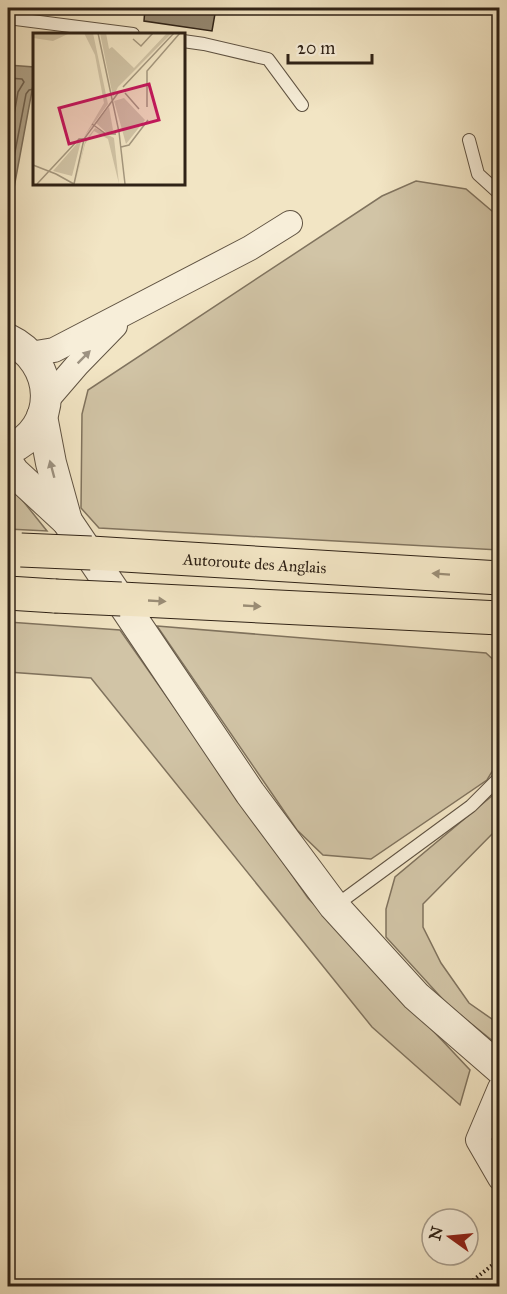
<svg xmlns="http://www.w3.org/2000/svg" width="507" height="1294" font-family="'IM FELL Great Primer',serif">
<rect width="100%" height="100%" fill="#f2e5c4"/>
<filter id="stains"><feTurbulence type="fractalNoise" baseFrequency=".00333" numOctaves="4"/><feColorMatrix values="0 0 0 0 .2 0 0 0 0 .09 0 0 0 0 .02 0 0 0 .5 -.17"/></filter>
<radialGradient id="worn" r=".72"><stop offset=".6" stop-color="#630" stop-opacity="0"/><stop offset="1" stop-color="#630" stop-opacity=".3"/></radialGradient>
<g fill="#d1c4a6" stroke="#80735e" stroke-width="1.5">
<polygon points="416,181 466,189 499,217 499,550 99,528 81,508 82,414 88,390 382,196"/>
<polygon points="8,489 15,491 47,531 8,529"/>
<polygon points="8,622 120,630 308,898 470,1070 460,1105 372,1027 91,678 8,672"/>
<polygon points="157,626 486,653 499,665 499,760 487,780 371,859 323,855 297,830"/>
<polygon points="499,790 499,827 423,904 423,927 441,963 469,1003 499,1024 499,1046 448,1005 386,937 386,909 395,877"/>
</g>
<polygon fill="#b0a389" stroke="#7c6f5b" stroke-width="1.5" points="8,65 34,67 34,80 8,220"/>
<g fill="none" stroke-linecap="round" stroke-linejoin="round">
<g stroke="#706250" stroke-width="1.5">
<polyline points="8,78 22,79 24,82 18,92 8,149"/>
<polyline points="8,189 26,94 29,90 34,89"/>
</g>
</g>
<polygon fill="#948770" stroke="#2f2216" stroke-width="1.5" points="145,8 216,8 212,31 144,21"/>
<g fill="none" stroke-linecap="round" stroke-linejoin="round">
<g stroke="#605342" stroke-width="14">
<g id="service">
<polyline points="8,18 133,34"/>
<polyline points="183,41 204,44 268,59 302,105"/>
<polyline points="469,140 478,174 500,194"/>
<polyline points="335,906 471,806 500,777"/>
</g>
</g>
<g stroke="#605342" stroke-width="26">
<g id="minor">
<polyline points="30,354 54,350 250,248 290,223"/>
<polyline points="46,401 77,365 115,326"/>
<polyline points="500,1088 478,1140 500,1178"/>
</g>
</g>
<g stroke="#605342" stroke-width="32">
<g id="tertiary">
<path d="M8 339C57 362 60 428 8 450"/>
<polyline points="42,416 51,463 67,521"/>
<polyline points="8,463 14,472 67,521 250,793 334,906 416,996 500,1069"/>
</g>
</g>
<g stroke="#2f2216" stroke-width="35">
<g id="motorway">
<path id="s1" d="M91 553 500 578"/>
<polyline points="8,593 55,596"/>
<polyline points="121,599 500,618"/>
</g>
</g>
<polyline stroke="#2f2216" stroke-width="4" stroke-dasharray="1.5 3" stroke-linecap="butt" points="466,1286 500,1259"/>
<use href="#service" stroke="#f7eed9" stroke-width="12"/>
<use href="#minor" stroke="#f7eed9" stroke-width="24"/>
<use href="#tertiary" stroke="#f7eed9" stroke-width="30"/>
<use href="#motorway" stroke="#f2e5c4" stroke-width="33"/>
<g stroke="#2f2216" stroke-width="35" stroke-linecap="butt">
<g id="motorway-bridge">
<polyline points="21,550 91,553"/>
<polyline points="55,596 121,599"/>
</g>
</g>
<use href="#motorway-bridge" stroke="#f2e5c4" stroke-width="33"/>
</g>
<defs><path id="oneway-solid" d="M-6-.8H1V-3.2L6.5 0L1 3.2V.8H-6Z" transform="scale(1.5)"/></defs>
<g fill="#9d9281">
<use href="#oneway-solid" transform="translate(84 357) rotate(-45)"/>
<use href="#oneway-solid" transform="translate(52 469) rotate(-105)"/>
</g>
<g fill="#9a8d76">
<use href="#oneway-solid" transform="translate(441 574) rotate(-176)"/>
<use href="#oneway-solid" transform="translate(157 601) rotate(3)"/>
<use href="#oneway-solid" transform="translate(252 606) rotate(3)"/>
</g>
<g text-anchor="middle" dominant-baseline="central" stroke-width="4.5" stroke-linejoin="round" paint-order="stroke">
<g font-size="16" fill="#2f2216" stroke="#f7eed9">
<text stroke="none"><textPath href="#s1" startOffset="164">Autoroute des Anglais</textPath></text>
</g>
</g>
<g transform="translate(33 33)">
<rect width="152" height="152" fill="#f2e5c4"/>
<path d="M0 0H37L20 8 0 5ZM51 0H60L75 71 51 104 71 70 62 22ZM67 0H73L76 16 79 14 101 35 134 0H139L85 54 80 64ZM91 65 112 87 93 111 81 68ZM76 74 80 97 75 101 63 90ZM62 95 81 105 86 151 75 106 61 98 52 111 42 151 52 108ZM48 108 39 143 20 138 47 107Z" fill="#d1c4a6"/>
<path fill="none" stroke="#a4977e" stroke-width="1.5" d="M65 0 86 99 92 151M100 6 108 13 120 0M90 54 141 0M92 60 106 76M114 74V38L147 0M59 91 73 101H83M88 114 96 112 115 87M0 132 23 141M23 141 41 151 51 106 85 60M4 151 46 106H51"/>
<path fill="#c2185b" fill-opacity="0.15" stroke="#c2185b" stroke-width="3" d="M116 51 126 87 36 111 26 75Z"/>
<rect width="152" height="152" fill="none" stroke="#2f2216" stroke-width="3"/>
</g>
<rect width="507" height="1294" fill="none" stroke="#f2e5c4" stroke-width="30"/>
<rect x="9" y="9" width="489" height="1276" fill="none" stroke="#2f2216" stroke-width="3"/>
<rect x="15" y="15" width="477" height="1264" fill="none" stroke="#2f2216" stroke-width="1.5"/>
<g transform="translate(450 1237) rotate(285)"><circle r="28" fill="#f7eed9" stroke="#a79c8b" stroke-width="1.5"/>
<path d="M0-4.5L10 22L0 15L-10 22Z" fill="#8f2418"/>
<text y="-9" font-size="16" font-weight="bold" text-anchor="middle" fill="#2f2216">N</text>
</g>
<path d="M288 54v9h84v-9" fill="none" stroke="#2f2216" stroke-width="3"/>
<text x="297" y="54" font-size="18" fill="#2f2216" stroke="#f7eed9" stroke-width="4.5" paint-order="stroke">20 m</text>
<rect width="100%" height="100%" filter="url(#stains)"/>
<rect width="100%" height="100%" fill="url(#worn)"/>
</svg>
